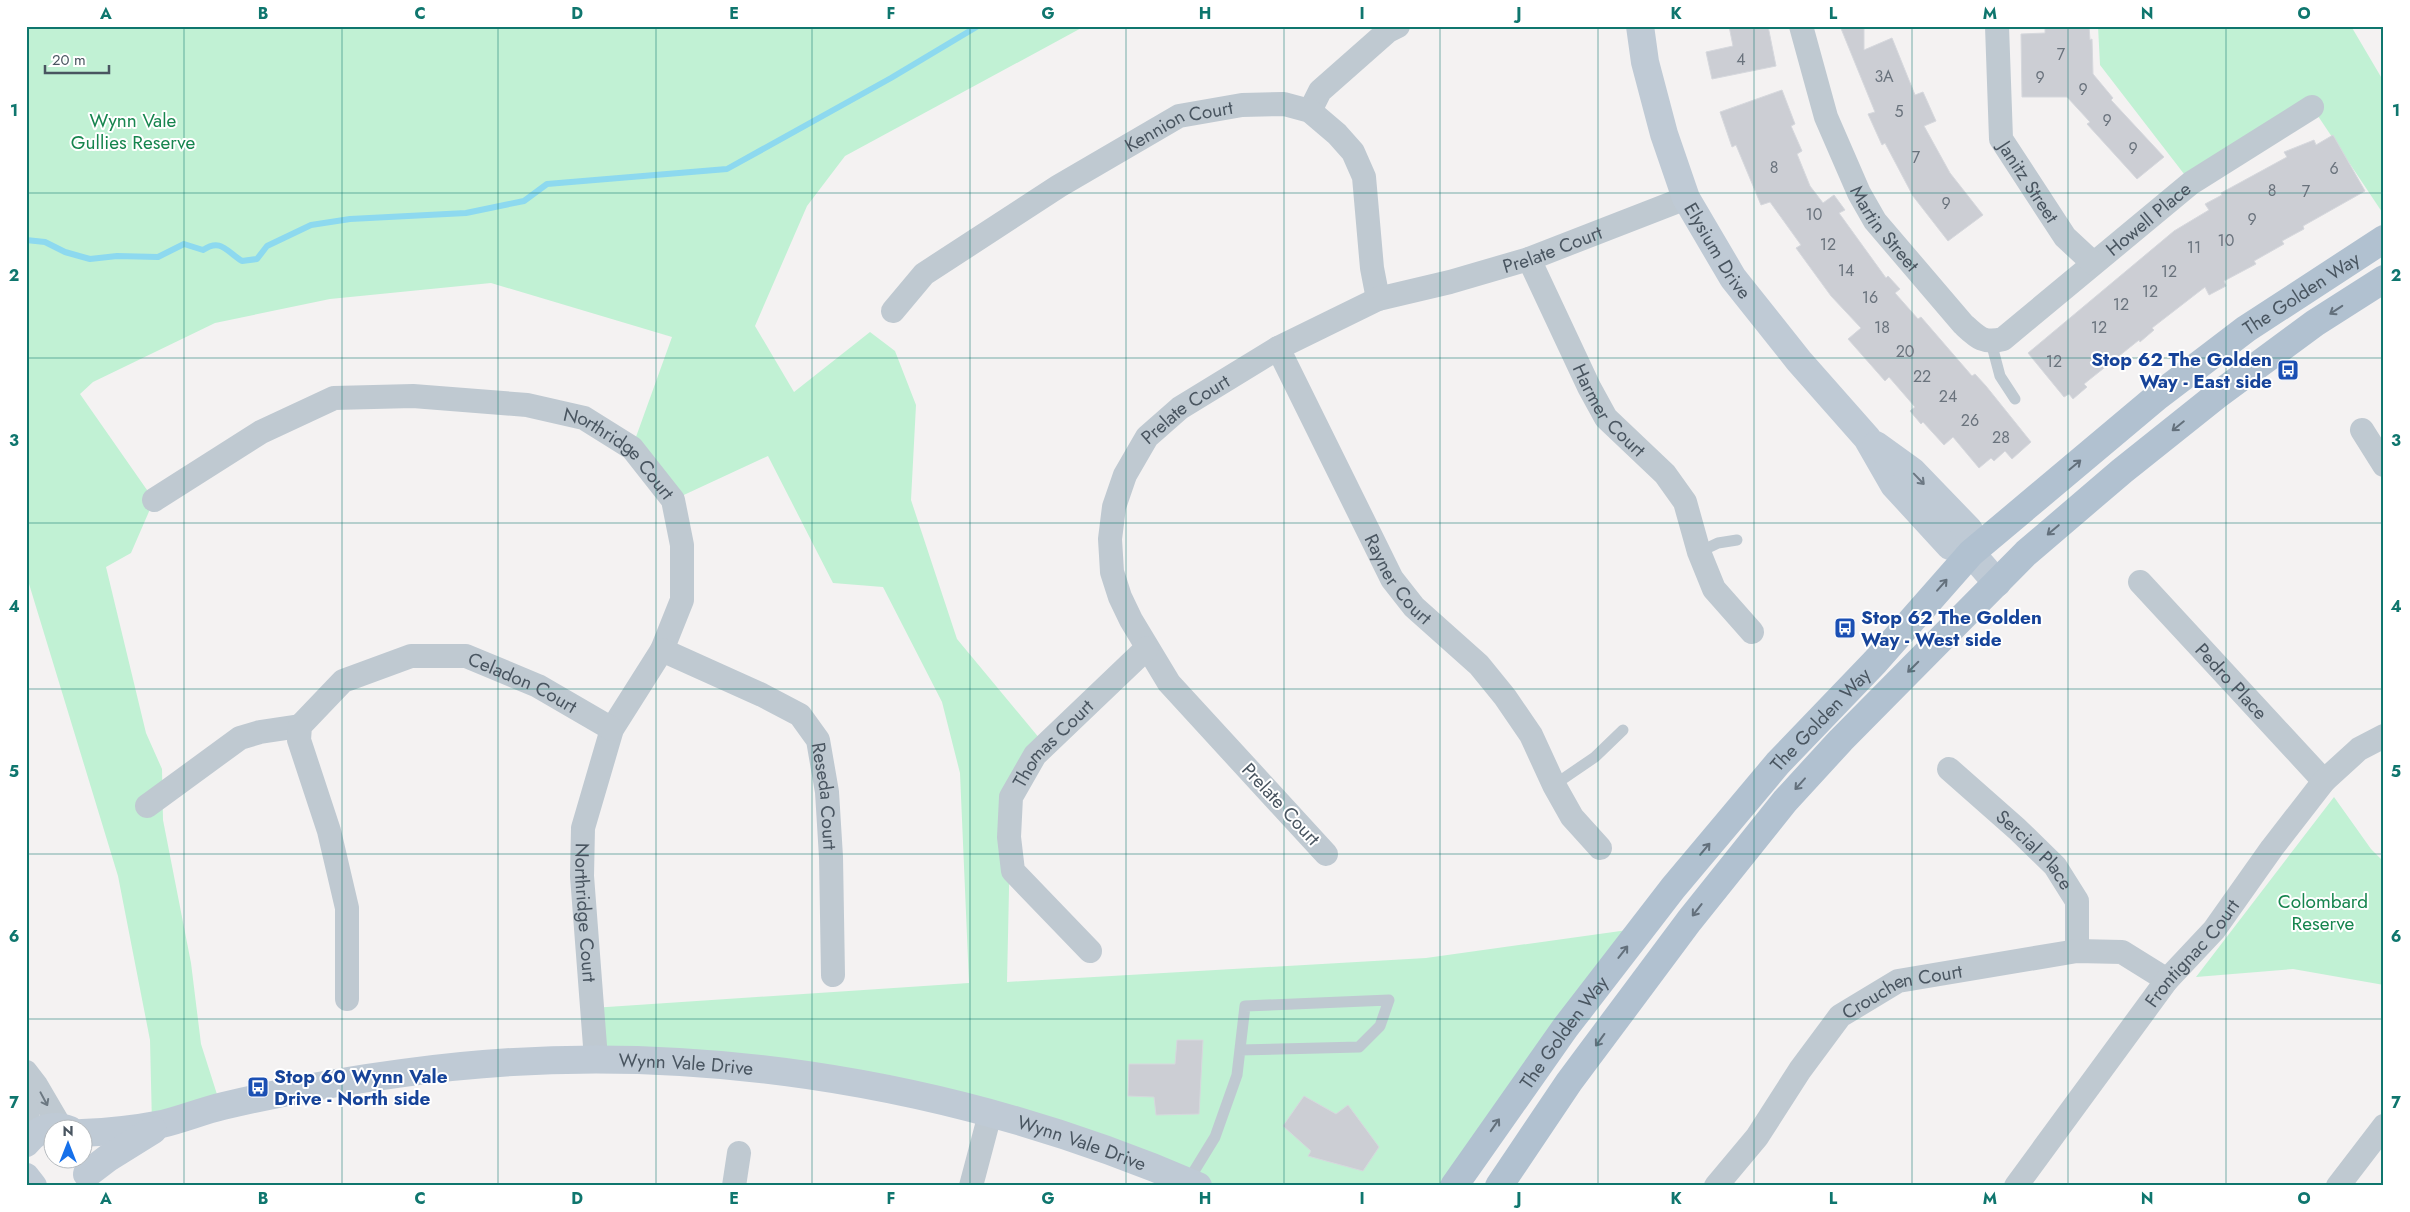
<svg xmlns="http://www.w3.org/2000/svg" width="2410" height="1212" font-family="Jost,sans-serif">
<rect width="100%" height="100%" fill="#f4f2f2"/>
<g fill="#c1f1d4">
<polygon points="26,26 1085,26 845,156 807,206 755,326 794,392 870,332 895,351 916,405 911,500 957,639 1045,745 1011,797 1007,982 1426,958 1642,928 1454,1186 1195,1186 975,1111 596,1059 592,1008 969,983 960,773 942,702 883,587 833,583 768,456 673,500 632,448 672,337 491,283 330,299 215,323 93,382 80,394 154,500 131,553 106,567 146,733 162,769 163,820 191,963 201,1044 221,1107 152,1125 150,1040 118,876 26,574"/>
<polygon points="2098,26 2351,26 2384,82 2384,215 2312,107 2191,183 2100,65"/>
<polygon points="2334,797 2371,849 2384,862 2384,985 2293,969 2196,977"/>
</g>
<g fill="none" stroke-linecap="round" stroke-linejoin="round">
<path stroke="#8dd9ef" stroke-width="6" d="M26 240 45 242 65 252 90 259 117 256 158 257 184 244 203 250C221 238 226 251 242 261L257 259 267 246 311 225 350 219 466 213 524 201 547 184 727 169 891 78 978 26"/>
</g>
<g fill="#ccced4" stroke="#d6d8dd">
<polygon points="1729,26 1768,26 1776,66 1712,79 1706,52 1733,46"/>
<polygon points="1840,26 1864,26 1864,50 1892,38 1915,95 1923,92 1936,121 1924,126 1950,173 1983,215 1948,241 1913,196 1885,143 1882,145 1868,114 1875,112"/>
<polygon points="2045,26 2089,26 2090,40 2092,39 2093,74 2113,98 2111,100 2164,157 2137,179 2087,124 2090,122 2067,97 2022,97 2021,34 2045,33"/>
<polygon points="1782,90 1795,124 1791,126 1802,151 1797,154 1810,186 1823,203 1834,195 1845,210 1839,213 1886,278 1888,276 1900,289 1895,293 1918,319 1921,317 1972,376 1975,374 1986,386 2031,442 2012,459 2005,451 1994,461 1991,458 1979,468 1953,437 1944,445 1923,422 1921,424 1910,411 1915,407 1889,377 1885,381 1848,339 1861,328 1831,296 1796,248 1801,245 1770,202 1761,205 1736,145 1732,147 1720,112"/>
<polygon points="2333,135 2365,191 2303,226 2304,229 2282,241 2284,244 2254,261 2256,264 2224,281 2226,286 2209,295 2205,287 2152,328 2154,330 2140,342 2139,340 2084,384 2087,387 2073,399 2069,394 2064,397 2028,353 2174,231 2209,210 2205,204 2222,195 2221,193 2287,157 2284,152 2314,140 2316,145"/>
<polygon points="1177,1040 1203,1040 1199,1114 1156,1115 1154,1097 1128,1096 1129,1064 1175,1064"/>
<polygon points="1304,1096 1336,1114 1348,1105 1379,1147 1363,1171 1308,1156 1311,1151 1283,1126"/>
</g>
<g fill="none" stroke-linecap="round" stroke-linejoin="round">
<g stroke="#bfc9d1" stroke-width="11">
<polyline points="1991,342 2000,376 2015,399"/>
<polyline points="1699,552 1718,543 1737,540"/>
<polyline points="1554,785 1595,757 1623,730"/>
<polyline points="1188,1181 1215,1137 1237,1075 1245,1006 1389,1000 1380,1026 1359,1047 1240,1050"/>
</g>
<g stroke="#bfc9d1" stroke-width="24">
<path id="s1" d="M1801 26 1826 117 1859 193 1875 221 1963 324C1977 337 1983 344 2003 339L2191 183 2312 107"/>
<path id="s2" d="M1997 26 2001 139 2065 237 2093 263"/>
<polyline points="1310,111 1320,91 1388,31 1398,26"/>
<path id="s3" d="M1529 259 1589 387 1606 418 1665 474 1685 502 1699 552 1714 589 1752 632"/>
<path id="s4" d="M893 311 924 274 1059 186 1179 116 1242 105 1284 104 1310 111 1337 134 1353 152 1364 177 1372 268 1378 299"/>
<path id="s5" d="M1278 348 1392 579 1414 607 1479 665 1505 697 1531 735 1554 785 1572 817 1600 848"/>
<polyline points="2362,430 2384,465"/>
<path id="s6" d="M154 500 261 432 334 398 413 396 527 405 584 418 632 448 673 500 682 545V600L662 650 612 729 583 828 582 876 596 1059"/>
<path id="s7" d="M2140 582 2324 781"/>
<path id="s8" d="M662 650 762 695 800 715 818 740 827 792 831 857 833 975"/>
<path id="s9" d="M1949 769 2017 829 2055 866 2077 901V951"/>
<polyline points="147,806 240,738 260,732 300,726"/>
<path id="s10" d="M1326 854 1169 683 1131 620 1120 597 1112 572 1110 539 1114 507 1125 475 1147 437 1180 408 1278 348 1378 299 1450 282 1529 259 1686 198"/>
<path id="s11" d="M1090 951 1013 871 1009 837 1011 797 1035 755 1147 648"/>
<path id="s12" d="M347 999V908L329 831 299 740 300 726 343 681 411 656H466L538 686 612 729"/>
<polyline points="26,1072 36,1085 60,1126"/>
<polyline points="26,1106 31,1136"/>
<polyline points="734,1186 739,1153"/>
<polyline points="971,1186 990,1114"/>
<path id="s13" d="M1716 1186 1757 1137 1800 1070 1840 1016 1898 981 2077 951 2122 952 2167 980"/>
<path id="s14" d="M2016 1186 2167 980 2214 930 2272 848 2324 781 2359 749 2384 736"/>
<polyline points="2338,1186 2384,1126"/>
</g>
<g stroke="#bfcad5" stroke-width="28">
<path id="s15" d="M1640 26 1645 62 1664 134 1686 198 1733 278 1799 361 1867 438 1894 485 1950 546 1971 553 1997 583"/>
<polyline points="1876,445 1912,471 1969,530 1971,553"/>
<path id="s16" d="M82 1133C109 1132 136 1129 162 1124 183 1119 202 1111 223 1106 282 1092 342 1081 403 1073 671 1035 950 1079 1198 1186"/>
<path d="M26 1143C37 1129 52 1123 70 1130"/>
<polyline points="87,1174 108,1158 153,1130"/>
<polyline points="26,1177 33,1186"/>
</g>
<g stroke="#b1c1d0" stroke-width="28">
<path id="s17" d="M1454 1186 1565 1028 1673 888 1778 763 1875 662 1971 553 2158 396 2246 329 2384 239"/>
<polyline points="1499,1186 1569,1082 1689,921 1785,801 1841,740 2026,553 2122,471 2216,396 2315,323 2384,279"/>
</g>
</g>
<defs><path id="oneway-shaft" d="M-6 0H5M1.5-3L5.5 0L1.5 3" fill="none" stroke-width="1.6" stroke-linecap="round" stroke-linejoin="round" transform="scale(1.25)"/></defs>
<g stroke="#63707c">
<use href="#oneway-shaft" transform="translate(2336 310) rotate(147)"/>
<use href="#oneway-shaft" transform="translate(2178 426) rotate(141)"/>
<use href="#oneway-shaft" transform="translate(2075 465) rotate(-40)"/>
<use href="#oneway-shaft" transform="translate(2053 530) rotate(140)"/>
<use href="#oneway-shaft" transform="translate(1942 585) rotate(-49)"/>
<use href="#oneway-shaft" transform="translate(1913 667) rotate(135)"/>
<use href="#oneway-shaft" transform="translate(1800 784) rotate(132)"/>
<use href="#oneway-shaft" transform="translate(1705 849) rotate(-50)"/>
<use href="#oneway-shaft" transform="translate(1697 910) rotate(128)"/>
<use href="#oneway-shaft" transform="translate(1623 952) rotate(-52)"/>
<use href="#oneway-shaft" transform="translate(1600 1040) rotate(126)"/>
<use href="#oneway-shaft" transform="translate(1495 1125) rotate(-55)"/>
</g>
<use stroke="#6c7883" href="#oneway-shaft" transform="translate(1919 479) rotate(46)"/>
<use stroke="#6c7882" href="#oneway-shaft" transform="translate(44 1099) rotate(62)"/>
<path fill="none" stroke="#0f766e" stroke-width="1" stroke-opacity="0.55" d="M184 26V1186M342 26V1186M498 26V1186M656 26V1186M812 26V1186M970 26V1186M1126 26V1186M1284 26V1186M1440 26V1186M1598 26V1186M1754 26V1186M1912 26V1186M2068 26V1186M2226 26V1186M26 193H2384M26 358H2384M26 523H2384M26 689H2384M26 854H2384M26 1019H2384"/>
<defs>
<g id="bus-square" transform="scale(1.125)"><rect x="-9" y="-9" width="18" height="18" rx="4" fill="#1a4fb4" stroke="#fff"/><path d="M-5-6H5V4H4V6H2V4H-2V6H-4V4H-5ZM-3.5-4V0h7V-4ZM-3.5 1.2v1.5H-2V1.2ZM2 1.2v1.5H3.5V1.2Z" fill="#fff"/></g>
</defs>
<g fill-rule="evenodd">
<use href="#bus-square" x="2288" y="370"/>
<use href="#bus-square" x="1845" y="628"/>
<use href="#bus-square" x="258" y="1087"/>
</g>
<g text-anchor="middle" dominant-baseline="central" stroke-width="4" stroke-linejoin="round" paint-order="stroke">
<g font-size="16" fill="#6a737d">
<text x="2061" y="54">7</text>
<text x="1741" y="59">4</text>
<text x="1884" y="76">3A</text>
<text x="2040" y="77">9</text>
<text x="2083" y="89">9</text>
<text x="1899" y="111">5</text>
<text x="2107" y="120">9</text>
<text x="2133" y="148">9</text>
<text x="1916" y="157">7</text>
<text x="1774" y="167">8</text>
<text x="2334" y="168">6</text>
<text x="2272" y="190">8</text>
<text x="2306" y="191">7</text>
<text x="1946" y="203">9</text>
<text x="1814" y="214">10</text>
<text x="2252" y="219">9</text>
<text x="2226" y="240">10</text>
<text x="1828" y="244">12</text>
<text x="2194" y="247">11</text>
<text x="1846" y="270">14</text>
<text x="2169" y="271">12</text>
<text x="2150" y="291">12</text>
<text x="1870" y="297">16</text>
<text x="2121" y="304">12</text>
<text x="1882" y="327">18</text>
<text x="2099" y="327">12</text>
<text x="1905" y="351">20</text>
<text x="2054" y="361">12</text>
<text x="1922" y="376">22</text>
<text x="1948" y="396">24</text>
<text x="1970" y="420">26</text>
<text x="2001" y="437">28</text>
</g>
<g font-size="19" fill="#16854e" stroke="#fff">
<text x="133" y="120">Wynn Vale<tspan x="133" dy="22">Gullies Reserve</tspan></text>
<text x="2323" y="901">Colombard<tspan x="2323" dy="22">Reserve</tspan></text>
</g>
<g font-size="19" fill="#495560" stroke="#fff">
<text stroke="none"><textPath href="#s4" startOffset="345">Kennion Court</textPath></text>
<text stroke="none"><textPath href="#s2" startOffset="164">Janitz Street</textPath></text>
<text stroke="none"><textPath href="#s1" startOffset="579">Howell Place</textPath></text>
<text stroke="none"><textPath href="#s1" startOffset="221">Martin Street</textPath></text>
<text stroke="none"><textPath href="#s10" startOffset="952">Prelate Court</textPath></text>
<text stroke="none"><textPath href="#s15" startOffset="240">Elysium Drive</textPath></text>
<text stroke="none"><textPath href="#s17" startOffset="1239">The Golden Way</textPath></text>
<text stroke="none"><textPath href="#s3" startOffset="172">Harmer Court</textPath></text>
<text stroke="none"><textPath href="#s10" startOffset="548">Prelate Court</textPath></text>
<text stroke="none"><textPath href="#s6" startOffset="508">Northridge Court</textPath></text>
<text stroke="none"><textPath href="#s5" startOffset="261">Rayner Court</textPath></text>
<text stroke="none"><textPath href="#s7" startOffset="135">Pedro Place</textPath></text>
<text stroke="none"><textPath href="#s12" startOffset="532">Celadon Court</textPath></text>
<text stroke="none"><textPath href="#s17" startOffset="594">The Golden Way</textPath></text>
<text stroke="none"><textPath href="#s11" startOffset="254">Thomas Court</textPath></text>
<text stroke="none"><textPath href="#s8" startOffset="240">Reseda Court</textPath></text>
<text transform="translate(1281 804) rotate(47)">Prelate Court</text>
<text stroke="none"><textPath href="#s9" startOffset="118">Sercial Place</textPath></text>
<text stroke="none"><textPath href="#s6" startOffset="1018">Northridge Court</textPath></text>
<text stroke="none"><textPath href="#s14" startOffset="292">Frontignac Court</textPath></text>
<text stroke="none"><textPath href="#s13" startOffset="279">Crouchen Court</textPath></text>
<text stroke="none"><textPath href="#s17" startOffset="189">The Golden Way</textPath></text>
<text stroke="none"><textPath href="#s16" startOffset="611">Wynn Vale Drive</textPath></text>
<text stroke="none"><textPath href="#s16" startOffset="1016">Wynn Vale Drive</textPath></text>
</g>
<g font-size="19" font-weight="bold" fill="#164399" stroke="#fff" text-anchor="start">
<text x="2272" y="359" text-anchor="end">Stop 62 The Golden<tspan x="2272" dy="22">Way - East side</tspan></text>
<text x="1861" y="617">Stop 62 The Golden<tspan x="1861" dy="22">Way - West side</tspan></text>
<text x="274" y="1076">Stop 60 Wynn Vale<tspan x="274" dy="22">Drive - North side</tspan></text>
</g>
</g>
<rect width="2410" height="1212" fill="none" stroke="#ffffff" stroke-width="55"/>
<g transform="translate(68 1144)"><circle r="24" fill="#ffffff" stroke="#b6bbbf"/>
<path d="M0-4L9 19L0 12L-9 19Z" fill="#1670ea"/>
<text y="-8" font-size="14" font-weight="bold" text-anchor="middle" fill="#495560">N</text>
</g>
<path d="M45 65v8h64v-8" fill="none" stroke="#495560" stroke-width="2.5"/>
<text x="52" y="65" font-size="15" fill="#495560" stroke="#ffffff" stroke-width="4" paint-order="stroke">20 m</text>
<rect x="28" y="28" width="2354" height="1156" fill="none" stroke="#0f766e" stroke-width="2"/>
<g font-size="16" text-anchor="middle" font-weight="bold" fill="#0f766e">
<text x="106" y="19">A</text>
<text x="263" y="19">B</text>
<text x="420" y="19">C</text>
<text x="577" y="19">D</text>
<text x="734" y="19">E</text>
<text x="891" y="19">F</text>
<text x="1048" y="19">G</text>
<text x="1205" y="19">H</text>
<text x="1362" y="19">I</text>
<text x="1519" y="19">J</text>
<text x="1676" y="19">K</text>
<text x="1833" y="19">L</text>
<text x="1990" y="19">M</text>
<text x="2147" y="19">N</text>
<text x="2304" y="19">O</text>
<text x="14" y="116">1</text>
<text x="2396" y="116">1</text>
<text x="14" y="281">2</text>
<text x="2396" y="281">2</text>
<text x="14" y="446">3</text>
<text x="2396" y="446">3</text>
<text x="14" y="612">4</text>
<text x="2396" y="612">4</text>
<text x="14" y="777">5</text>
<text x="2396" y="777">5</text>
<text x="14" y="942">6</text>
<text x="2396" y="942">6</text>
<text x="14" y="1108">7</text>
<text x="2396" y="1108">7</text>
<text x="106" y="1204">A</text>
<text x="263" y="1204">B</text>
<text x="420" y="1204">C</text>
<text x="577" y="1204">D</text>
<text x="734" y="1204">E</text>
<text x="891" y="1204">F</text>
<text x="1048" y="1204">G</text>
<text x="1205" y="1204">H</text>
<text x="1362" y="1204">I</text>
<text x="1519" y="1204">J</text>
<text x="1676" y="1204">K</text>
<text x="1833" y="1204">L</text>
<text x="1990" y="1204">M</text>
<text x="2147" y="1204">N</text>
<text x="2304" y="1204">O</text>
</g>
</svg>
